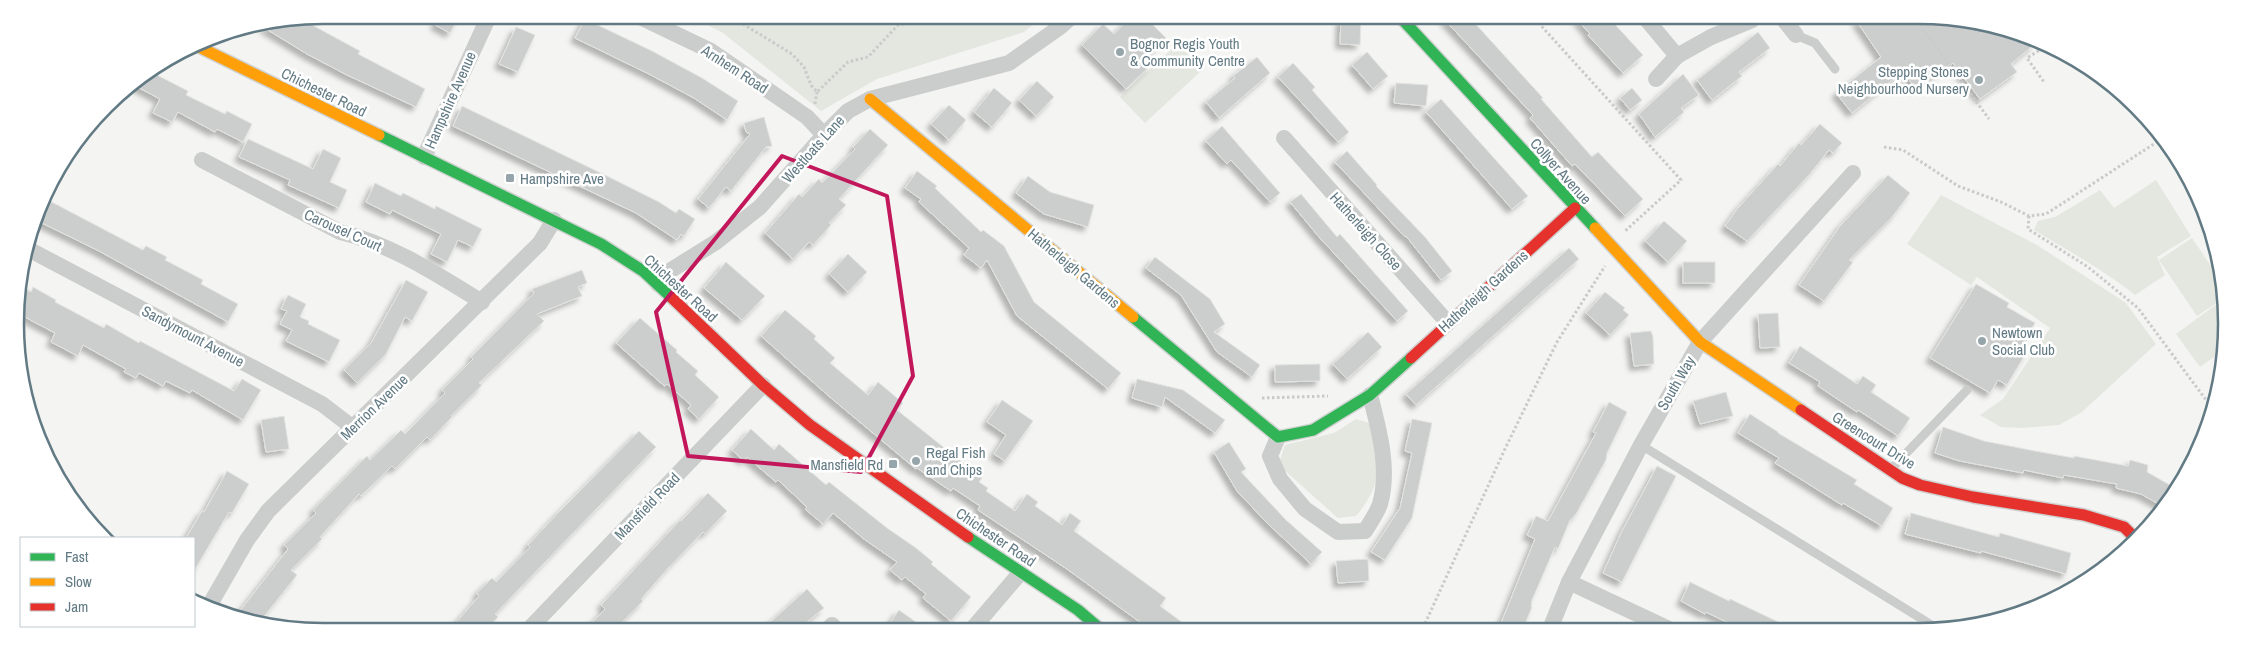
<svg xmlns="http://www.w3.org/2000/svg" width="2242" height="647" font-family="'Archivo Narrow',sans-serif">
<defs>
<filter id="shadow"><feDropShadow dx="-4.5" dy="4.5" stdDeviation="2.5" flood-color="#0004"/></filter>
</defs>
<rect width="100%" height="100%" fill="#f4f4f2"/>
<g fill="#e4e7e0">
<polygon points="690,16 1041,18 1024,32 877,79 821,111 723,33"/>
<polygon points="1178,43 1202,70 1145,123 1120,97"/>
<path d="M2156 180 2191 236 2157 257 2165 275 2135 295C2104 270 2068 251 2034 230L2038 221 2055 217 2100 190 2114 208Z"/>
<polygon points="1941,195 2037,245 2126,303 2156,344 2082,412 2059,425 2022,428 2001,427 1980,415 2003,399 2050,328 1977,277 1971,285 1907,244"/>
<polygon points="2192,238 2221,281 2221,300 2197,316 2159,260"/>
<polygon points="2221,301 2221,352 2200,367 2176,334"/>
<path d="M1356 419 1369 423C1379 465 1385 481 1356 516L1338 518 1283 469 1280 460 1285 445 1334 433Z"/>
</g>
<g fill="#cccece" stroke="#e3e3e2" filter="url(#shadow)">
<polygon points="440,15 460,15 450,33 435,25"/>
<polygon points="1130,18 1146,18 1166,38 1145,59 1151,65 1126,89 1082,45 1103,24 1114,34"/>
<polygon points="301,19 360,51 358,54 425,89 416,107 347,75 307,54 263,27"/>
<polygon points="585,19 652,51 702,78 738,101 727,120 694,98 649,74 575,38"/>
<polygon points="1341,19 1361,19 1360,45 1340,44"/>
<polygon points="1444,19 1471,19 1543,98 1541,99 1592,157 1598,152 1643,199 1625,216 1575,164 1572,166 1530,118 1533,115"/>
<polygon points="1577,19 1611,20 1643,55 1623,73 1588,35 1590,34"/>
<polygon points="1856,20 1978,21 2035,44 2011,64 2017,72 1980,99 1953,63 1915,88 1903,71 1852,113 1836,93 1881,57"/>
<polygon points="516,27 535,35 518,72 499,64"/>
<polygon points="1758,32 1770,48 1739,72 1742,76 1712,100 1697,80"/>
<polygon points="1367,52 1388,76 1373,89 1352,65"/>
<polygon points="1257,57 1270,73 1219,118 1206,102 1235,78 1233,76"/>
<polygon points="1293,63 1315,87 1312,90 1349,132 1338,142 1278,77"/>
<polygon points="151,72 188,91 186,95 225,114 227,111 252,124 243,142 217,129 215,132 178,112 172,122 153,113 160,99 132,84"/>
<polygon points="1683,74 1699,95 1681,108 1684,112 1655,137 1639,114"/>
<polygon points="1037,81 1054,97 1036,116 1019,100"/>
<polygon points="1396,83 1428,85 1426,106 1394,103"/>
<polygon points="994,88 1012,103 992,127 974,112"/>
<polygon points="1632,88 1642,100 1630,110 1620,98"/>
<polygon points="1441,99 1528,196 1512,209 1426,112"/>
<polygon points="949,105 966,120 949,140 931,124"/>
<polygon points="462,106 611,178 659,202 676,213 679,209 695,219 684,236 681,234 677,240 636,213 453,126"/>
<polygon points="764,117 772,146 766,147 731,191 726,187 709,208 698,199 750,134 746,132 744,123"/>
<polygon points="1820,124 1842,143 1833,153 1829,150 1809,175 1747,241 1725,226 1738,208 1778,164 1780,166 1799,143 1801,145"/>
<polygon points="1222,126 1280,193 1270,202 1231,160 1227,164 1206,141"/>
<polygon points="870,129 888,145 839,199 846,205 829,223 831,225 813,245 809,242 793,259 765,233 799,194 802,197 819,179 822,183 855,149 853,147"/>
<polygon points="248,139 313,169 323,149 341,158 330,182 347,190 339,208 288,185 290,180 239,157"/>
<polygon points="1347,151 1377,185 1376,186 1425,237 1452,271 1441,280 1406,236 1405,237 1335,162"/>
<polygon points="917,171 937,186 935,188 981,232 983,230 1004,246 1034,302 1121,373 1108,389 1017,316 987,260 981,268 964,255 969,248 919,202 921,199 905,188"/>
<polygon points="1888,175 1910,193 1892,217 1849,260 1853,262 1824,301 1799,285 1840,226"/>
<polygon points="1028,176 1050,192 1094,205 1088,227 1044,214 1016,193"/>
<polygon points="375,183 401,196 403,193 435,209 436,206 482,229 473,247 458,240 447,262 431,254 441,234 392,210 390,214 366,202"/>
<polygon points="1301,194 1337,237 1340,234 1408,311 1397,321 1319,237 1290,202"/>
<polygon points="44,198 143,250 146,246 167,257 165,260 203,280 201,284 238,304 228,322 99,251 38,221"/>
<polygon points="1664,221 1687,241 1668,262 1645,241"/>
<polygon points="1569,248 1579,259 1416,405 1406,394"/>
<polygon points="848,254 867,272 848,292 829,274"/>
<polygon points="1155,257 1210,299 1225,324 1214,332 1260,365 1252,377 1217,352 1181,295 1146,268"/>
<polygon points="726,262 765,296 742,320 704,288"/>
<rect x="1683" y="262" width="32" height="21"/>
<polygon points="582,270 587,283 578,287 582,296 537,314 544,321 479,383 482,385 451,416 452,417 430,440 427,437 395,469 392,466 361,496 359,494 320,537 322,539 291,570 297,575 258,624 236,616 288,549 284,545 316,513 313,510 367,456 370,460 401,430 405,434 445,393 442,390 473,359 471,357 534,293 532,289"/>
<polygon points="406,280 428,292 412,321 405,317 386,354 357,383 344,370 371,343"/>
<polygon points="1976,284 2009,303 2007,307 2035,323 2020,349 2026,353 2007,385 1998,380 1990,393 1930,358"/>
<polygon points="20,286 31,292 33,287 56,300 55,302 104,328 106,324 139,343 140,341 234,391 242,379 261,390 243,420 192,390 190,393 166,381 163,386 139,373 136,378 124,372 126,369 83,345 78,356 51,342 55,333 21,315 17,315 16,303"/>
<polygon points="1605,292 1625,308 1623,310 1629,315 1610,335 1586,313"/>
<polygon points="288,295 306,304 300,317 309,321 308,324 340,340 329,362 286,341 292,330 280,324 287,311 281,309"/>
<polygon points="785,310 816,336 814,339 835,358 830,363 868,395 878,382 903,403 897,410 982,478 979,482 988,488 986,491 1015,511 1027,494 1038,502 1035,506 1062,525 1070,513 1081,521 1074,531 1166,598 1160,606 1190,628 1148,628 1067,569 978,510 980,506 953,488 951,491 917,468 916,469 831,398 761,336"/>
<polygon points="1778,313 1780,347 1760,348 1758,314"/>
<polygon points="640,318 677,350 676,352 698,371 695,375 719,397 699,419 688,409 691,405 667,384 665,386 661,383 616,343"/>
<polygon points="1651,331 1653,337 1654,364 1634,366 1630,333"/>
<polygon points="1368,332 1382,347 1347,379 1333,364"/>
<polygon points="1800,346 1857,384 1863,376 1876,385 1871,392 1910,418 1898,436 1858,410 1857,412 1818,386 1820,382 1789,363"/>
<polygon points="1320,364 1320,381 1275,382 1275,365"/>
<polygon points="1137,379 1183,390 1225,420 1215,433 1165,397 1162,407 1132,398"/>
<polygon points="1726,392 1733,416 1700,424 1693,401"/>
<polygon points="1002,400 1033,421 1005,461 994,454 1006,435 987,422"/>
<polygon points="1609,402 1627,412 1607,453 1606,460 1576,514 1570,520 1558,549 1555,547 1532,600 1531,607 1532,607 1525,624 1521,629 1513,629 1501,623 1535,539 1527,535 1536,516 1548,521 1596,433 1593,432"/>
<polygon points="1750,414 1778,432 1778,433 1857,480 1854,484 1893,508 1882,526 1843,503 1842,505 1775,463 1779,458 1738,433"/>
<polygon points="284,416 289,449 266,452 261,420"/>
<polygon points="1412,419 1432,423 1412,518 1385,560 1371,552 1400,508 1412,453 1405,451"/>
<polygon points="1943,427 1984,441 2035,451 2074,458 2074,456 2128,466 2130,460 2148,465 2147,472 2177,489 2164,507 2141,494 2116,488 2117,484 2064,475 2063,478 2024,470 2023,473 1960,461 1935,453"/>
<polygon points="751,429 774,450 779,444 826,485 829,482 887,528 916,548 933,562 931,564 971,597 951,621 923,598 926,594 905,577 902,580 890,570 897,562 864,539 833,513 823,524 805,509 807,507 778,480 776,482 747,457 744,461 732,450"/>
<polygon points="639,431 656,447 495,614 498,617 489,627 453,626 479,596 477,593 492,578 496,582 530,547 528,545 557,514"/>
<polygon points="1229,442 1246,469 1241,472 1286,520 1322,552 1311,564 1268,524 1237,491 1214,452"/>
<polygon points="1657,466 1676,476 1622,582 1603,573 1621,533"/>
<polygon points="227,471 249,484 232,513 229,512 194,571 194,538 186,538 202,511 204,512"/>
<polygon points="708,493 727,511 705,534 703,532 669,567 641,599 643,601 617,627 588,627 605,609 601,605 680,520 681,521"/>
<polygon points="1911,513 1999,537 2000,533 2071,553 2066,574 1981,551 1981,553 1905,534"/>
<polygon points="1368,559 1369,581 1338,583 1336,561"/>
<polygon points="1690,582 1729,601 1730,599 1793,629 1741,629 1706,612 1705,614 1681,601"/>
<polygon points="807,589 824,608 801,627 765,627"/>
<polygon points="899,610 923,627 887,627"/>
</g>
<g fill="none" stroke-linecap="round" stroke-linejoin="round">
<g stroke="#d0d2d2" stroke-width="14">
<g id="fast">
<polyline points="1402,19 1595,228"/>
<polyline points="379,135 601,244 643,271 672,298"/>
<polyline points="1133,317 1278,437 1313,430 1370,395 1411,358"/>
<polyline points="968,537 1078,610 1099,628"/>
</g>
</g>
<g stroke="#d0d2d2" stroke-width="14">
<g id="slow">
<polyline points="195,45 379,135"/>
<polyline points="870,99 1133,317"/>
<polyline points="1595,228 1700,342 1801,410"/>
</g>
</g>
<g stroke="#d0d2d2" stroke-width="14">
<g id="jam">
<polyline points="672,298 763,385 810,425 968,537"/>
<polyline points="1411,358 1575,208"/>
<polyline points="1801,410 1902,478 1920,485 1973,497 2084,515 2124,527 2137,540"/>
</g>
</g>
<g stroke="#cacacb" stroke-width="3" stroke-dasharray="2.5 2.5" stroke-linecap="butt">
<path d="M730 16 792 54 804 67 811 85 817 92 848 62 868 57 898 25C918 21 937 27 957 17"/>
<polyline points="1535,19 1681,180 1624,232"/>
<polyline points="1917,21 1989,119"/>
<polyline points="2043,48 2027,58 2044,82"/>
<polyline points="815,104 817,92"/>
<polyline points="1884,147 1903,150 1958,186 2001,202 2029,216 2046,214 2157,142"/>
<polyline points="2029,216 2028,229 2088,267 2138,308 2212,408"/>
<polyline points="1262,398 1328,396"/>
<polyline points="1423,628 1504,451 1557,342 1605,266"/>
</g>
<g stroke="#cbcdcd" stroke-width="9">
<polyline points="1796,35 1815,43 1835,69"/>
<polyline points="1641,445 1938,629"/>
<polyline points="1890,470 1967,390"/>
</g>
<g stroke="#cbcdcd" stroke-width="16">
<polyline points="638,16 711,51 807,117 824,135"/>
<polyline points="1647,20 1677,56 1711,37 1752,20"/>
<polyline points="1784,20 1796,35"/>
<polyline points="1656,79 1677,56"/>
<polyline points="1284,138 1448,323"/>
<polyline points="424,157 489,16"/>
<path d="M202 160 340 232C391 244 438 275 482 302"/>
<polyline points="30,250 322,404 352,427"/>
<polyline points="658,284 668,272 716,242 760,207 824,135 848,111 870,99 1009,63 1060,27 1070,18"/>
<path d="M1278 437 1270 456 1280 479 1305 509 1338 532 1365 531C1370 523 1377 513 1380 504 1390 469 1379 430 1370 395"/>
<polyline points="1569,582 1669,629"/>
<polyline points="209,606 247,540 268,511 540,243 554,220"/>
<polyline points="531,627 763,385"/>
<polyline points="830,627 832,625 834,627"/>
<polyline points="974,627 1021,572"/>
<polyline points="1550,629 1569,582 1641,445 1700,342 1853,173"/>
</g>
<use href="#fast" stroke="#30b455" stroke-width="11"/>
<use href="#slow" stroke="#ff9f0a" stroke-width="11"/>
<use href="#jam" stroke="#e5322d" stroke-width="11"/>
</g>
<path fill="none" stroke="#c2185b" stroke-width="4" stroke-linejoin="round" d="M782 156 887 196 913 376 861 472 688 456 656 312Z"/>
<g fill="#95a5aa" stroke="#fff" stroke-width="2">
<circle cx="1120" cy="52" r="5"/>
<circle cx="1979" cy="80" r="5"/>
<rect x="505" y="173" width="10" height="10" rx="2.5"/>
<circle cx="1982" cy="341" r="5"/>
<circle cx="916" cy="461" r="5"/>
<rect x="888" y="459" width="10" height="10" rx="2.5"/>
</g>
<g text-anchor="middle" dominant-baseline="central" stroke-width="5" stroke-linejoin="round" paint-order="stroke">
<g font-size="15" fill="#627a84" stroke="#fff" text-anchor="start">
<text x="1130" y="43">Bognor Regis Youth<tspan x="1130" dy="17">&amp; Community Centre</tspan></text>
<text x="1969" y="71" text-anchor="end">Stepping Stones<tspan x="1969" dy="17">Neighbourhood Nursery</tspan></text>
<text x="520" y="178">Hampshire Ave</text>
<text x="1992" y="332">Newtown<tspan x="1992" dy="17">Social Club</tspan></text>
<text x="926" y="452">Regal Fish<tspan x="926" dy="17">and Chips</tspan></text>
<text x="883" y="464" text-anchor="end">Mansfield Rd</text>
</g>
<g font-size="15" fill="#627a84" stroke="#fff">
<text transform="translate(735 69) rotate(33)">Arnhem Road</text>
<text transform="translate(324 92) rotate(26)">Chichester Road</text>
<text transform="translate(450 100) rotate(-66)">Hampshire Avenue</text>
<text transform="translate(813 149) rotate(-48)">Westloats Lane</text>
<text transform="translate(1561 171) rotate(48)">Collyer Avenue</text>
<text transform="translate(343 230) rotate(24)">Carousel Court</text>
<text transform="translate(1366 231) rotate(48)">Hatherleigh Close</text>
<text transform="translate(1074 268) rotate(40)">Hatherleigh Gardens</text>
<text transform="translate(681 288) rotate(42)">Chichester Road</text>
<text transform="translate(1483 291) rotate(-42)">Hatherleigh Gardens</text>
<text transform="translate(193 336) rotate(28)">Sandymount Avenue</text>
<text transform="translate(1676 383) rotate(-60)">South Way</text>
<text transform="translate(374 407) rotate(-44)">Merrion Avenue</text>
<text transform="translate(1874 440) rotate(32)">Greencourt Drive</text>
<text transform="translate(647 506) rotate(-46)">Mansfield Road</text>
<text transform="translate(996 537) rotate(34)">Chichester Road</text>
</g>
</g>
<path d="M0 0H2242V647H0ZM323 24H1919A299 299 0 0 1 2218 323V324A299 299 0 0 1 1919 623H323A299 299 0 0 1 24 324V323A299 299 0 0 1 323 24Z" fill="#fff" fill-rule="evenodd"/>
<path fill="none" stroke="#627a84" stroke-width="2.5" d="M323 24H1919A299 299 0 0 1 2218 323V324A299 299 0 0 1 1919 623H323A299 299 0 0 1 24 324V323A299 299 0 0 1 323 24Z"/>
<rect x="20" y="537" width="175" height="90" fill="#ffffff" stroke="#c0cace"/>
<rect x="30" y="553" width="25" height="8" fill="#30b455" stroke="#c0cace"/>
<text x="65" y="562" font-size="15" fill="#627a84">Fast</text>
<rect x="30" y="578" width="25" height="8" fill="#ff9f0a" stroke="#c0cace"/>
<text x="65" y="587" font-size="15" fill="#627a84">Slow</text>
<rect x="30" y="603" width="25" height="8" fill="#e5322d" stroke="#c0cace"/>
<text x="65" y="612" font-size="15" fill="#627a84">Jam</text>
</svg>
